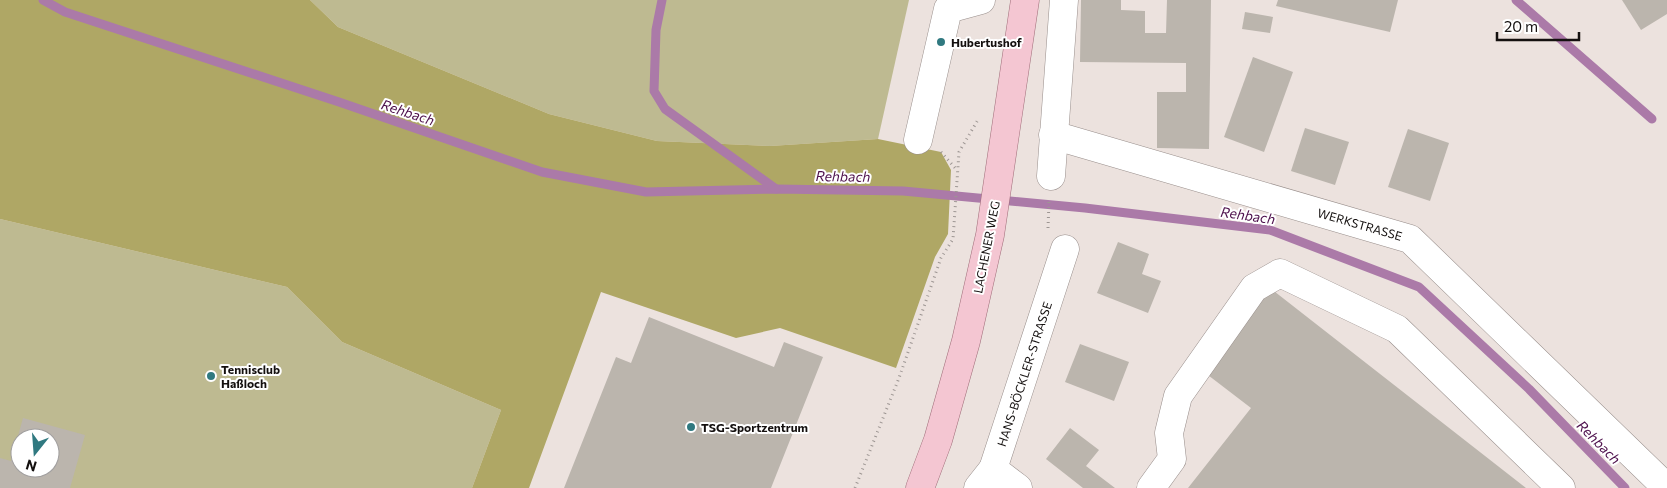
<svg xmlns="http://www.w3.org/2000/svg" width="1667" height="488" font-family="Commissioner,sans-serif">
<rect width="100%" height="100%" fill="#ece2de"/>
<g fill="#beba91" fill-rule="evenodd">
<polygon points="310,0 909,0 878,139 770,146 657,141 549,114 338,27"/>
<path d="M0 219 287 287 342 342 501 410 472 488H0ZM20 438H50V468H20Z"/>
</g>
<polygon fill="#afa765" points="0,0 310,0 338,27 549,114 657,141 770,146 878,139 941,152 951,170 948,234 935,257 896,368 780,328 736,338 601,292 529,488 472,488 501,410 342,342 287,287 0,219"/>
<g fill="none" stroke-linecap="round" stroke-linejoin="round">
<g stroke="#ab7aa8" stroke-width="9">
<polyline points="43,0 65,12 339,102 542,172 646,192 776,189 903,191 1085,208 1270,230 1419,287 1529,389 1625,488"/>
<polyline points="662,0 656,30 654,91 665,109 776,189"/>
<polyline points="1516,0 1652,119"/>
</g>
</g>
<g fill="#bbb5ad" fill-rule="evenodd">
<polygon points="1081,0 1121,0 1121,10 1145,11 1145,33 1166,33 1167,0 1211,0 1209,149 1157,148 1157,92 1186,92 1186,63 1080,62"/>
<polygon points="1278,0 1398,0 1390,32 1276,6"/>
<polygon points="1622,0 1667,0 1667,14 1641,30"/>
<polygon points="1245,12 1273,17 1270,33 1242,29"/>
<polygon points="1253,57 1293,72 1264,152 1224,137"/>
<polygon points="1305,128 1349,142 1335,185 1291,171"/>
<polygon points="1408,129 1449,143 1430,201 1388,187"/>
<polygon points="1118,242 1149,254 1142,274 1161,281 1148,313 1097,293"/>
<polygon points="1270,288 1526,488 1188,488 1251,408 1204,372"/>
<polygon points="649,317 774,367 784,342 823,357 771,488 564,488 616,357 631,363"/>
<polygon points="1080,344 1129,362 1114,401 1065,382"/>
<path d="M23 418 85 435 70 488H0V458L11 461ZM20 438H50V468H20Z"/>
<polygon points="1070,428 1099,450 1086,466 1115,488 1083,488 1046,459"/>
</g>
<g fill="none" stroke-linecap="round" stroke-linejoin="round">
<g stroke="#988e8b" stroke-width="29">
<g id="minor">
<polyline points="1053,135 1410,239 1667,488"/>
<polyline points="918,140 948,9 981,0"/>
<polyline points="1051,176 1064,0"/>
<polyline points="978,488 993,469"/>
<polyline points="1018,488 993,469 1065,249"/>
<polyline points="1151,488 1172,459 1169,433 1178,396 1254,288 1280,273 1397,329 1561,488"/>
</g>
</g>
<g stroke="#a06e7a" stroke-width="29">
<polyline id="major" points="920,488 938,440 966,341 990,235 1025,0"/>
</g>
<g stroke="#9d9693" stroke-width="3" stroke-dasharray="1 4" stroke-linecap="butt">
<polyline points="941,152 957,170"/>
<polyline points="1048,228 1049,202"/>
<polyline points="855,488 899,378 941,258 953,239 959,152 979,118"/>
</g>
<use href="#minor" stroke="#fff" stroke-width="28"/>
<use href="#major" stroke="#f4c6d2" stroke-width="28"/>
</g>
<g fill="#307980" stroke="#fff" stroke-width="2">
<circle cx="941" cy="42" r="5"/>
<circle cx="211" cy="376" r="5"/>
<circle cx="691" cy="427" r="5"/>
</g>
<g text-anchor="middle" dominant-baseline="central" stroke-width="4" stroke-linejoin="round" paint-order="stroke">
<g font-size="12" font-weight="bold" fill="#14100f" stroke="#fff" text-anchor="start">
<text x="951" y="42">Hubertushof</text>
<text x="221" y="369">Tennisclub<tspan x="221" dy="14">Haßloch</tspan></text>
<text x="701" y="427">TSG-Sportzentrum</text>
</g>
<g font-size="12" fill="#14100f" stroke="#fff">
<text transform="translate(1360 224) rotate(16)">WERKSTRASSE</text>
<text transform="translate(986 247) rotate(-79)">LACHENER WEG</text>
<text transform="translate(1024 374) rotate(-72)">HANS-BÖCKLER-STRASSE</text>
</g>
<g font-size="14" font-style="italic" fill="#4d104c" stroke="#fff">
<text transform="translate(408 112) rotate(18)">Rehbach</text>
<text transform="translate(843 176) rotate(1)">Rehbach</text>
<text transform="translate(1248 215) rotate(8)">Rehbach</text>
<text transform="translate(1599 442) rotate(45)">Rehbach</text>
</g>
</g>
<g transform="translate(35 453) rotate(197)"><circle r="24" fill="#ffffff" stroke="#a19f9f"/>
<path d="M0-4L9 19L0 12L-9 19Z" fill="#307980"/>
<text y="-8" font-size="14" font-weight="bold" text-anchor="middle" fill="#14100f">N</text>
</g>
<path d="M1497 32v8h82v-8" fill="none" stroke="#14100f" stroke-width="2.5"/>
<text x="1504" y="32" font-size="15" fill="#14100f" stroke="#ffffff" stroke-width="4" paint-order="stroke">20 m</text>
</svg>
